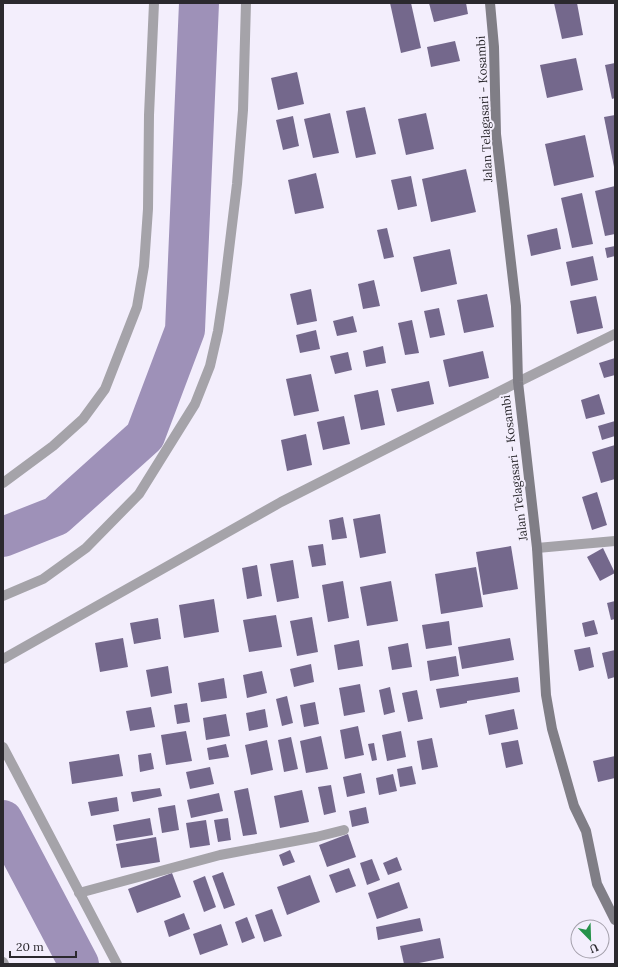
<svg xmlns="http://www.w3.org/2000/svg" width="618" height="967" font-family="Lora,serif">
<rect width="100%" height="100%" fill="#f3eefc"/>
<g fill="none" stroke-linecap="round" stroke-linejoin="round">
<g stroke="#9e91b8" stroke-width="40">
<polyline points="3,537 56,516 145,436 185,330 199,3"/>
<polyline points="3,820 79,964"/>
</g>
</g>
<g fill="#74688c">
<polygon points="390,3 411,3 421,48 401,53"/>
<polygon points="429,3 466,3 468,14 434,22"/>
<polygon points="554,3 577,3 583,35 562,39"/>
<polygon points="455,41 460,61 431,67 427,47"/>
<polygon points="576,58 583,90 547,98 540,65"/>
<polygon points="615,63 615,98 612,99 605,65"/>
<polygon points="297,72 304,104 278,110 271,78"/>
<polygon points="365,107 376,154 356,158 346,111"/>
<polygon points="330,113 339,153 313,158 304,119"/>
<polygon points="426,113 434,149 406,155 398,119"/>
<polygon points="615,115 615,167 614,167 604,117"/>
<polygon points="293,116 299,146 283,150 276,120"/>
<polygon points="585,135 594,177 554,186 545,144"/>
<polygon points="466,169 476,212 431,222 422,179"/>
<polygon points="316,173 324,208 295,214 288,180"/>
<polygon points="411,176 417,206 398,210 391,180"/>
<polygon points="615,186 615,234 605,236 595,191"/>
<polygon points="582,193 593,244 572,248 561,198"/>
<polygon points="387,228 394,257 384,259 377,230"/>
<polygon points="557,228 561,249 531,256 527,235"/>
<polygon points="615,246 615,256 607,258 605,248"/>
<polygon points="450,249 457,284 421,292 413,257"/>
<polygon points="593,256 598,280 571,286 566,262"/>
<polygon points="374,280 380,306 363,309 358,284"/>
<polygon points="311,289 317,321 297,325 290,294"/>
<polygon points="487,294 494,327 464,333 457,300"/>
<polygon points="596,296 603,328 577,334 570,301"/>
<polygon points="439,308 445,335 430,338 424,311"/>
<polygon points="353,316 357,332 337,336 333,321"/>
<polygon points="412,320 419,353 405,355 398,323"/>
<polygon points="316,330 320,349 300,353 296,335"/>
<polygon points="383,346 386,363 366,367 363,351"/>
<polygon points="483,351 489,378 449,387 443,360"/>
<polygon points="348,352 352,370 335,374 330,356"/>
<polygon points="615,358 615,375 604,378 599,363"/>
<polygon points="311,374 319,411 294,416 286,379"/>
<polygon points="429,381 434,404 397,412 391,389"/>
<polygon points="378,390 385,425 361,430 354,395"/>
<polygon points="599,394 605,414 586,419 581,400"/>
<polygon points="344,416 350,444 323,450 317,422"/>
<polygon points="615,421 615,436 602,440 598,426"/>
<polygon points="306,434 312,465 287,471 281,440"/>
<polygon points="615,445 615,479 601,483 592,452"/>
<polygon points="597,492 607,525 592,530 582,497"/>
<polygon points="380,514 386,553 360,558 353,519"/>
<polygon points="343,517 347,538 332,540 329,520"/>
<polygon points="323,544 326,565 312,567 308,546"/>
<polygon points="511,546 518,589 483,595 476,552"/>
<polygon points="603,548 615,573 600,581 587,557"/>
<polygon points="293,560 299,598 277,602 270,564"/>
<polygon points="257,565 262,596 247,599 242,568"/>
<polygon points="476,567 483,607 441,614 435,574"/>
<polygon points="343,581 349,618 328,622 322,585"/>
<polygon points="391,581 398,621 367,626 360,587"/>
<polygon points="214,599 219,632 184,638 179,605"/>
<polygon points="615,601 615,619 611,620 607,603"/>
<polygon points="276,615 282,647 249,652 243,620"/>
<polygon points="312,617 318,652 297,656 290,621"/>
<polygon points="158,618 161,639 134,644 130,623"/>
<polygon points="594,620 598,634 585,637 582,623"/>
<polygon points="449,621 452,645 426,649 422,625"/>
<polygon points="123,638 128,667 100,672 95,643"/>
<polygon points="510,638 514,660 462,669 458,647"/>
<polygon points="359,640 363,666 338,670 334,645"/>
<polygon points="408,643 412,667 392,670 388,647"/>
<polygon points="590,647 594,667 579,671 574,650"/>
<polygon points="615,650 615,677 608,679 602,653"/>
<polygon points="456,656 459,676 430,681 427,661"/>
<polygon points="311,664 314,682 294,687 290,669"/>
<polygon points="168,666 172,693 151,697 146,670"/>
<polygon points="262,671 267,693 247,698 243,675"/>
<polygon points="518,677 520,692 467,701 467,703 440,708 436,689"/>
<polygon points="224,678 227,698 201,702 198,683"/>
<polygon points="360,684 365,712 344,716 339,688"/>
<polygon points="390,687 395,712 384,715 379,690"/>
<polygon points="417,690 423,719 408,722 402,693"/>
<polygon points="287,696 293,723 282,726 276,699"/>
<polygon points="315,702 319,724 304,727 300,705"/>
<polygon points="187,703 190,722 177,724 174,705"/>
<polygon points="151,707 155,727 130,731 126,711"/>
<polygon points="265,709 268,727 249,731 246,713"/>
<polygon points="514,709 518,729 489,735 485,715"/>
<polygon points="226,714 230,736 206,740 203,718"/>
<polygon points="358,726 364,755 345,759 340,730"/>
<polygon points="186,731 192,761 166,765 161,735"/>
<polygon points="401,731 406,757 387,761 382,735"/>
<polygon points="321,736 328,769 306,773 300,741"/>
<polygon points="291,737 298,769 284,772 278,740"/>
<polygon points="432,738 438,767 422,770 417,741"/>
<polygon points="267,740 273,770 251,775 245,745"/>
<polygon points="518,740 523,764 506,768 501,743"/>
<polygon points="374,743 377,760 372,761 368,744"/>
<polygon points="226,744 229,757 209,760 207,748"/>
<polygon points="151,753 154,769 140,772 138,755"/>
<polygon points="119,754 123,776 72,784 69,762"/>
<polygon points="615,756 615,778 598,782 593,761"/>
<polygon points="412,766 416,784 400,787 397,769"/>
<polygon points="210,767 214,784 190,789 186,772"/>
<polygon points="361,773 365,793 347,797 343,777"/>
<polygon points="393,774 397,791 379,795 376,778"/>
<polygon points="331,785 336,812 324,815 318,787"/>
<polygon points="160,788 162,796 133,802 131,792"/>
<polygon points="248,788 257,834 243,836 234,791"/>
<polygon points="302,790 309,822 280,828 274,796"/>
<polygon points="219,793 223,811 191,818 187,800"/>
<polygon points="117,797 119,811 91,816 88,802"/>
<polygon points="175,805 179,830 162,833 158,808"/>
<polygon points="366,807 369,823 352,827 349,811"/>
<polygon points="150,818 153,835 116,841 113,825"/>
<polygon points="228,818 231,840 218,842 214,820"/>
<polygon points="206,820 210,845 190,848 186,823"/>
<polygon points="348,834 356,857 327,867 319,845"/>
<polygon points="156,837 160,862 121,868 116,844"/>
<polygon points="290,850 295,862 283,866 279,855"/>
<polygon points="397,857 402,870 388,875 383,863"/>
<polygon points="372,859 380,880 367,885 360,863"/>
<polygon points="349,868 356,886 336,893 329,875"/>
<polygon points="223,872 235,905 224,909 212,876"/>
<polygon points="172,873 181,897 137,913 128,889"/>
<polygon points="310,875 320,902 287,915 277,887"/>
<polygon points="205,876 216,907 204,912 193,881"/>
<polygon points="399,882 408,908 377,919 368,893"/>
<polygon points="272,909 282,936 264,942 255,915"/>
<polygon points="184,913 190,929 169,937 164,921"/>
<polygon points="247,917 255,938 242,943 235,922"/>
<polygon points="420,918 423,931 378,940 376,927"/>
<polygon points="221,924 228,945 200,955 193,934"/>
<polygon points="440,938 444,958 414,964 404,964 400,946"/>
</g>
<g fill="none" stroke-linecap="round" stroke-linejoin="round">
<g stroke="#a5a3a9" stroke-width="10">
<polyline points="3,483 53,446 83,419 105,389 137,307 144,266 148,209 149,115 154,3"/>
<polyline points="537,548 615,541"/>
<polyline points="3,596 43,579 86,548 139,494 195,404 210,366 218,331 224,291 237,184 243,110 246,3"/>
<polyline points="3,659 281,502 518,382 615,334"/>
<polyline points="3,747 117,964"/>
<polyline points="79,893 220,855 316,837 344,830"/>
<polyline points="3,962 4,964"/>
</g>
<polyline stroke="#807e86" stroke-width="10" points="490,3 494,47 496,134 516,306 518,382 537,548 546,695 552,729 574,806 586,831 597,884 615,920"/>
</g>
<g text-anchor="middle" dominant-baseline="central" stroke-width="4" stroke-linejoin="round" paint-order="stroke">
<g font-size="12" fill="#2b292e" stroke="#f3eefc">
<text transform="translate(484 109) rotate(-93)">Jalan Telagasari - Kosambi</text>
<text transform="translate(514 468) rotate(-97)">Jalan Telagasari - Kosambi</text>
</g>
</g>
<rect width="618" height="967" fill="none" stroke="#2b292e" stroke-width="8"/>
<g transform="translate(590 939) rotate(157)"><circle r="19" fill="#f3eefc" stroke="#a39faa"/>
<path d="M0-3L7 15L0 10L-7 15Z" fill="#26924a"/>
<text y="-6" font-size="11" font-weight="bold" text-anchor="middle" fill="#2b292e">U</text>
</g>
<path d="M10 951v6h66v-6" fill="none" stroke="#2b292e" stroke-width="2"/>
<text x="16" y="951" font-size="12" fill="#2b292e" stroke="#f3eefc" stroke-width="3" paint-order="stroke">20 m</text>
</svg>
